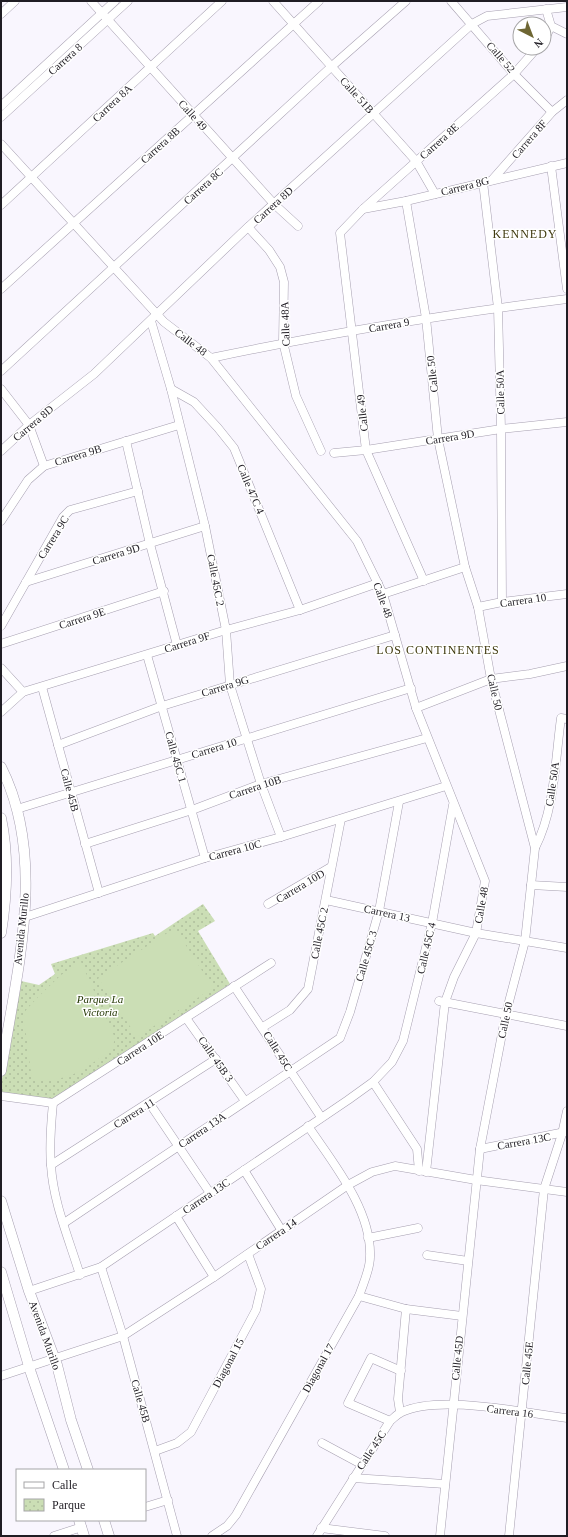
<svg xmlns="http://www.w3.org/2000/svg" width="568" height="1537" font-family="'Times New Roman',serif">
<defs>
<pattern id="park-dots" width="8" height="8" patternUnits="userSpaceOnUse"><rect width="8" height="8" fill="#cbdeb5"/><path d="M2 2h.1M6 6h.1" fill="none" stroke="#aebe9c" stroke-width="1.8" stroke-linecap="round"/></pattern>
</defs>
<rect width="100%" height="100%" fill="#f9f6fe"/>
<polygon fill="url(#park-dots)" points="203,904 215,921 198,931 230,984 54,1100 1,1092 1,1084 21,981 39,985 55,974 51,964 153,933 155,936"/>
<g fill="#cbdeb5">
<polygon points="175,928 213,988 137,1037 98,978"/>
<path d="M81 962 115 1038 112 1050C81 1070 72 1082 32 1080L24 1019 26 1010 39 996 61 975Z"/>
</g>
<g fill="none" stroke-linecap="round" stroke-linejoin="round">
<g stroke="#a69fb0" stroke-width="9">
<g id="minor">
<polyline points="91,1 274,204 298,226"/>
<polyline points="273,1 416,161 435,194"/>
<polyline points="451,1 514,74 552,112"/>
<polyline points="546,9 551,26 567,34"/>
<polyline points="1,14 15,1"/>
<polyline points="544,41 551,26"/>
<polyline points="1,106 115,1"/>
<polyline points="1,117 128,1"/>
<polyline points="1,144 164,322 211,358 357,541 383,594 416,708 485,881 476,933 454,977 445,1002 426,1172"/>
<polyline points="551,166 567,289"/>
<polyline points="492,180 552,112 567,100"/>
<polyline points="483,182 498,308 501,429 502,602"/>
<polyline points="406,201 426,318 438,439 465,567 478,607 491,679 535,848 525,941 506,1013 480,1149 440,1536"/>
<polyline points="1,205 222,1"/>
<polyline points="363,209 406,201 567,163"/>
<polyline points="248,227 269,250 280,267 284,282 283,342 296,396 321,451"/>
<polyline points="1,289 319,1"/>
<polyline points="151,321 171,389 205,526 226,630 230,685 261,784 281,837"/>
<path d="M211 358C329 333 448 314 567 299"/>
<polyline points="1,371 331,67 406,1"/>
<polyline points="1,389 29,425 44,466"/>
<polyline points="171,389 194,402 218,428 234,448 300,610"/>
<polyline points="126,441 150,544 177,645"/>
<polyline points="1,451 29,425 94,374 248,227 472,24 487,16 567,7"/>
<polyline points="334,453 366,450 501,429 567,422"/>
<polyline points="1,521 28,480 44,466 179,425"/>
<polyline points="424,581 366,450 340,233 363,209 514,74 537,48"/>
<polyline points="26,582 205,526"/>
<polyline points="383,594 465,567"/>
<polyline points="478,607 502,602 567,594"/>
<polyline points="1,626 63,517 70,510 138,491"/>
<polyline points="1,644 164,591"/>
<polyline points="147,655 205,858"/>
<polyline points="1,668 23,692"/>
<polyline points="42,687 99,893"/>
<polyline points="416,708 491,679 530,674 567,666"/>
<polyline points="1,712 23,692 226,630 300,610 378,583"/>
<polyline points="58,745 162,706 395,635"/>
<polyline points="17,809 411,688"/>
<polyline points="85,844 192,810 261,784 427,738"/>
<path d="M535 848C555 809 555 761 561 718L567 719"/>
<polyline points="531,885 567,887"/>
<polyline points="326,900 476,933 567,948"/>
<polyline points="268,904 331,867"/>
<polyline points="25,917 205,858 281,837 446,786"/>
<polyline points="234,986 321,1117"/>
<polyline points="439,1001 567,1026"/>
<polyline points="186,1018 245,1101"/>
<polyline points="263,1027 290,1010 308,989 341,819"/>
<polyline points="373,1082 417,1149 419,1171"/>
<polyline points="1,1096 53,1103 271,963"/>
<path d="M53 1103C51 1124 49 1144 51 1165 53 1202 69 1239 80 1275"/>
<polyline points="150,1104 210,1193"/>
<polyline points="480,1149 565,1132"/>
<polyline points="51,1165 216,1059"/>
<polyline points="244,1170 282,1231"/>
<polyline points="176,1216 214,1277"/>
<polyline points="64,1223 340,1038 350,1012 379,911 399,802"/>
<polyline points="368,1238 418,1228"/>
<polyline points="427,1255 468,1261"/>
<polyline points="101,1267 123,1336 177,1536"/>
<polyline points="29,1291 101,1267 348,1100 373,1082 392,1062 403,1041 432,923 453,805"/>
<polyline points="359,1296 406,1309 462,1316"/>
<polyline points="1,1376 123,1336 214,1277 348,1185 372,1172 395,1166 476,1180 567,1192"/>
<polyline points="400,1412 398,1399 406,1309"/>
<polyline points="390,1421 348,1403 371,1358 401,1371"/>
<polyline points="322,1443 361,1464"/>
<polyline points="155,1451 177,1443 191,1432 256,1310 261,1289 248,1254"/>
<polyline points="353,1478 445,1484"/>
<polyline points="145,1507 168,1500"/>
<polyline points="321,1528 385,1536"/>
<polyline points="54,1536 82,1527"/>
<path d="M212 1536 227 1526 236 1515 359 1296C363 1284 370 1270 370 1257 372 1210 333 1163 308 1126"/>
<path d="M317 1536 390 1421C394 1418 397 1414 402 1412 440 1394 524 1413 567 1418"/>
<polyline points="509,1536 544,1189 562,1134 567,1111"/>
</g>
</g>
<g stroke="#a69fb0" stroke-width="11">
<g id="major">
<path d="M1 767C48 859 16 974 1 1071"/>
<path d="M1 818C9 856 7 895 1 933"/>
<polyline points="1,1201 29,1291 57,1365 71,1420 88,1470"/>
<polyline points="1,1272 31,1373 64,1470"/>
<polyline points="79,1520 84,1536"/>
<polyline points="104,1520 109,1536"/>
</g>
</g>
<use href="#minor" stroke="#fff" stroke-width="8"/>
<use href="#major" stroke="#fff" stroke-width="10"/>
</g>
<g text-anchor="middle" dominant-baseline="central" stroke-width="3" stroke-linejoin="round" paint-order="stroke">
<g font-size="11" fill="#201d24" stroke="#fff">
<text transform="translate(501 57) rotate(49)">Calle 52</text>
<text transform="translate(65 59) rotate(-42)">Carrera 8</text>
<text transform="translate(357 95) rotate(48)">Calle 51B</text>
<text transform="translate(112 103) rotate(-43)">Carrera 8A</text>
<text transform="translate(193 115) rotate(48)">Calle 49</text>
<text transform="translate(529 139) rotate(-49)">Carrera 8F</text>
<text transform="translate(439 141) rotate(-42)">Carrera 8E</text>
<text transform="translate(160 145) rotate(-42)">Carrera 8B</text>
<text transform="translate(203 186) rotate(-42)">Carrera 8C</text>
<text transform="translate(465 186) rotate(-14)">Carrera 8G</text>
<text transform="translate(273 205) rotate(-42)">Carrera 8D</text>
<text transform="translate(285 324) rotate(-92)">Calle 48A</text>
<text transform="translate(389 325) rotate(-10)">Carrera 9</text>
<text transform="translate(191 342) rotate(37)">Calle 48</text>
<text transform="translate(432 374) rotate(-96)">Calle 50</text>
<text transform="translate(500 392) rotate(-91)">Calle 50A</text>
<text transform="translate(362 413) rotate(-96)">Calle 49</text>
<text transform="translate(33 423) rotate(-40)">Carrera 8D</text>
<text transform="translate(450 437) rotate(-9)">Carrera 9D</text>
<text transform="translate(78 455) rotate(-17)">Carrera 9B</text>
<text transform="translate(251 489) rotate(67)">Calle 47C 4</text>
<text transform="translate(53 537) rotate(-58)">Carrera 9C</text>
<text transform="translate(116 554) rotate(-17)">Carrera 9D</text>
<text transform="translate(216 580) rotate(79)">Calle 45C 2</text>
<text transform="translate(383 600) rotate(70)">Calle 48</text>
<text transform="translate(523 600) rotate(-8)">Carrera 10</text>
<text transform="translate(82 618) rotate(-18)">Carrera 9E</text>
<text transform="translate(187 642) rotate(-18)">Carrera 9F</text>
<text transform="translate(225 686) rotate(-17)">Carrera 9G</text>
<text transform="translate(495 692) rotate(77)">Calle 50</text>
<text transform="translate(214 748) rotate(-17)">Carrera 10</text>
<text transform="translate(176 757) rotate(74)">Calle 45C 1</text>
<text transform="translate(552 784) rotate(-82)">Calle 50A</text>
<text transform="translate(255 787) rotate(-18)">Carrera 10B</text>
<text transform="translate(70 790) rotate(75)">Calle 45B</text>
<text transform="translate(235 850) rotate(-15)">Carrera 10C</text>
<text transform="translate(300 886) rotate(-31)">Carrera 10D</text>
<text transform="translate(481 905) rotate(-80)">Calle 48</text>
<text transform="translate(387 913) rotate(12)">Carrera 13</text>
<text transform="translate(21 929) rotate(-84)">Avenida Murillo</text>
<text transform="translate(319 933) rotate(-79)">Calle 45C 2</text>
<text transform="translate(426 948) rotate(-77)">Calle 45C 4</text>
<text transform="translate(366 956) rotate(-74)">Calle 45C 3</text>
<text transform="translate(505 1020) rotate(-78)">Calle 50</text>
<text transform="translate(140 1048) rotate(-33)">Carrera 10E</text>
<text transform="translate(278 1051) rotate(58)">Calle 45C</text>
<text transform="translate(216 1059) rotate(55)">Calle 45B 3</text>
<text transform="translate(134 1113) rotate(-32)">Carrera 11</text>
<text transform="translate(202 1130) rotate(-34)">Carrera 13A</text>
<text transform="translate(524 1141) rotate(-10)">Carrera 13C</text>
<text transform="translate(206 1196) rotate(-34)">Carrera 13C</text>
<text transform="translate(276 1234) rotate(-34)">Carrera 14</text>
<text transform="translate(45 1335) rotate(70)">Avenida Murillo</text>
<text transform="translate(457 1358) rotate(-84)">Calle 45D</text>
<text transform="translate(228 1363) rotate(-62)">Diagonal 15</text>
<text transform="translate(527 1363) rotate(-84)">Calle 45E</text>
<text transform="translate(318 1368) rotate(-61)">Diagonal 17</text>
<text transform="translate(141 1401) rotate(74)">Calle 45B</text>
<text transform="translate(510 1411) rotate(7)">Carrera 16</text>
<text transform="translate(371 1450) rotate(-57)">Calle 45C</text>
</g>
<g font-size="11" font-style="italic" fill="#263906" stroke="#fff">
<text x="100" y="999">Parque La<tspan x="100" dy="13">Victoria</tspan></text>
</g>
<g font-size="12" letter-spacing="1" fill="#3f390e" stroke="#fff">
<text x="525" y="234">KENNEDY</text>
<text x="438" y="650">LOS CONTINENTES</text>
</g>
</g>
<rect width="568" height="1537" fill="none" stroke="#201d24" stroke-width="4"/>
<rect x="16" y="1469" width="130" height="52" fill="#ffffff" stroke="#a6a5a7"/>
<rect x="24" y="1482" width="20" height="6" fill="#ffffff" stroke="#a6a5a7"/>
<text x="52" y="1489" font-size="12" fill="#201d24">Calle</text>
<rect x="24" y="1499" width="20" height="12" fill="url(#park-dots)" stroke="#a6a5a7"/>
<text x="52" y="1509" font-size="12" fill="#201d24">Parque</text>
<g transform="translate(532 36) rotate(138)"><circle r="19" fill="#ffffff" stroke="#a6a5a7"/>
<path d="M0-3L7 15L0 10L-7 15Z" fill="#6e6633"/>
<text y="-6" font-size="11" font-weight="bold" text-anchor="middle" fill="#201d24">N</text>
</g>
</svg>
